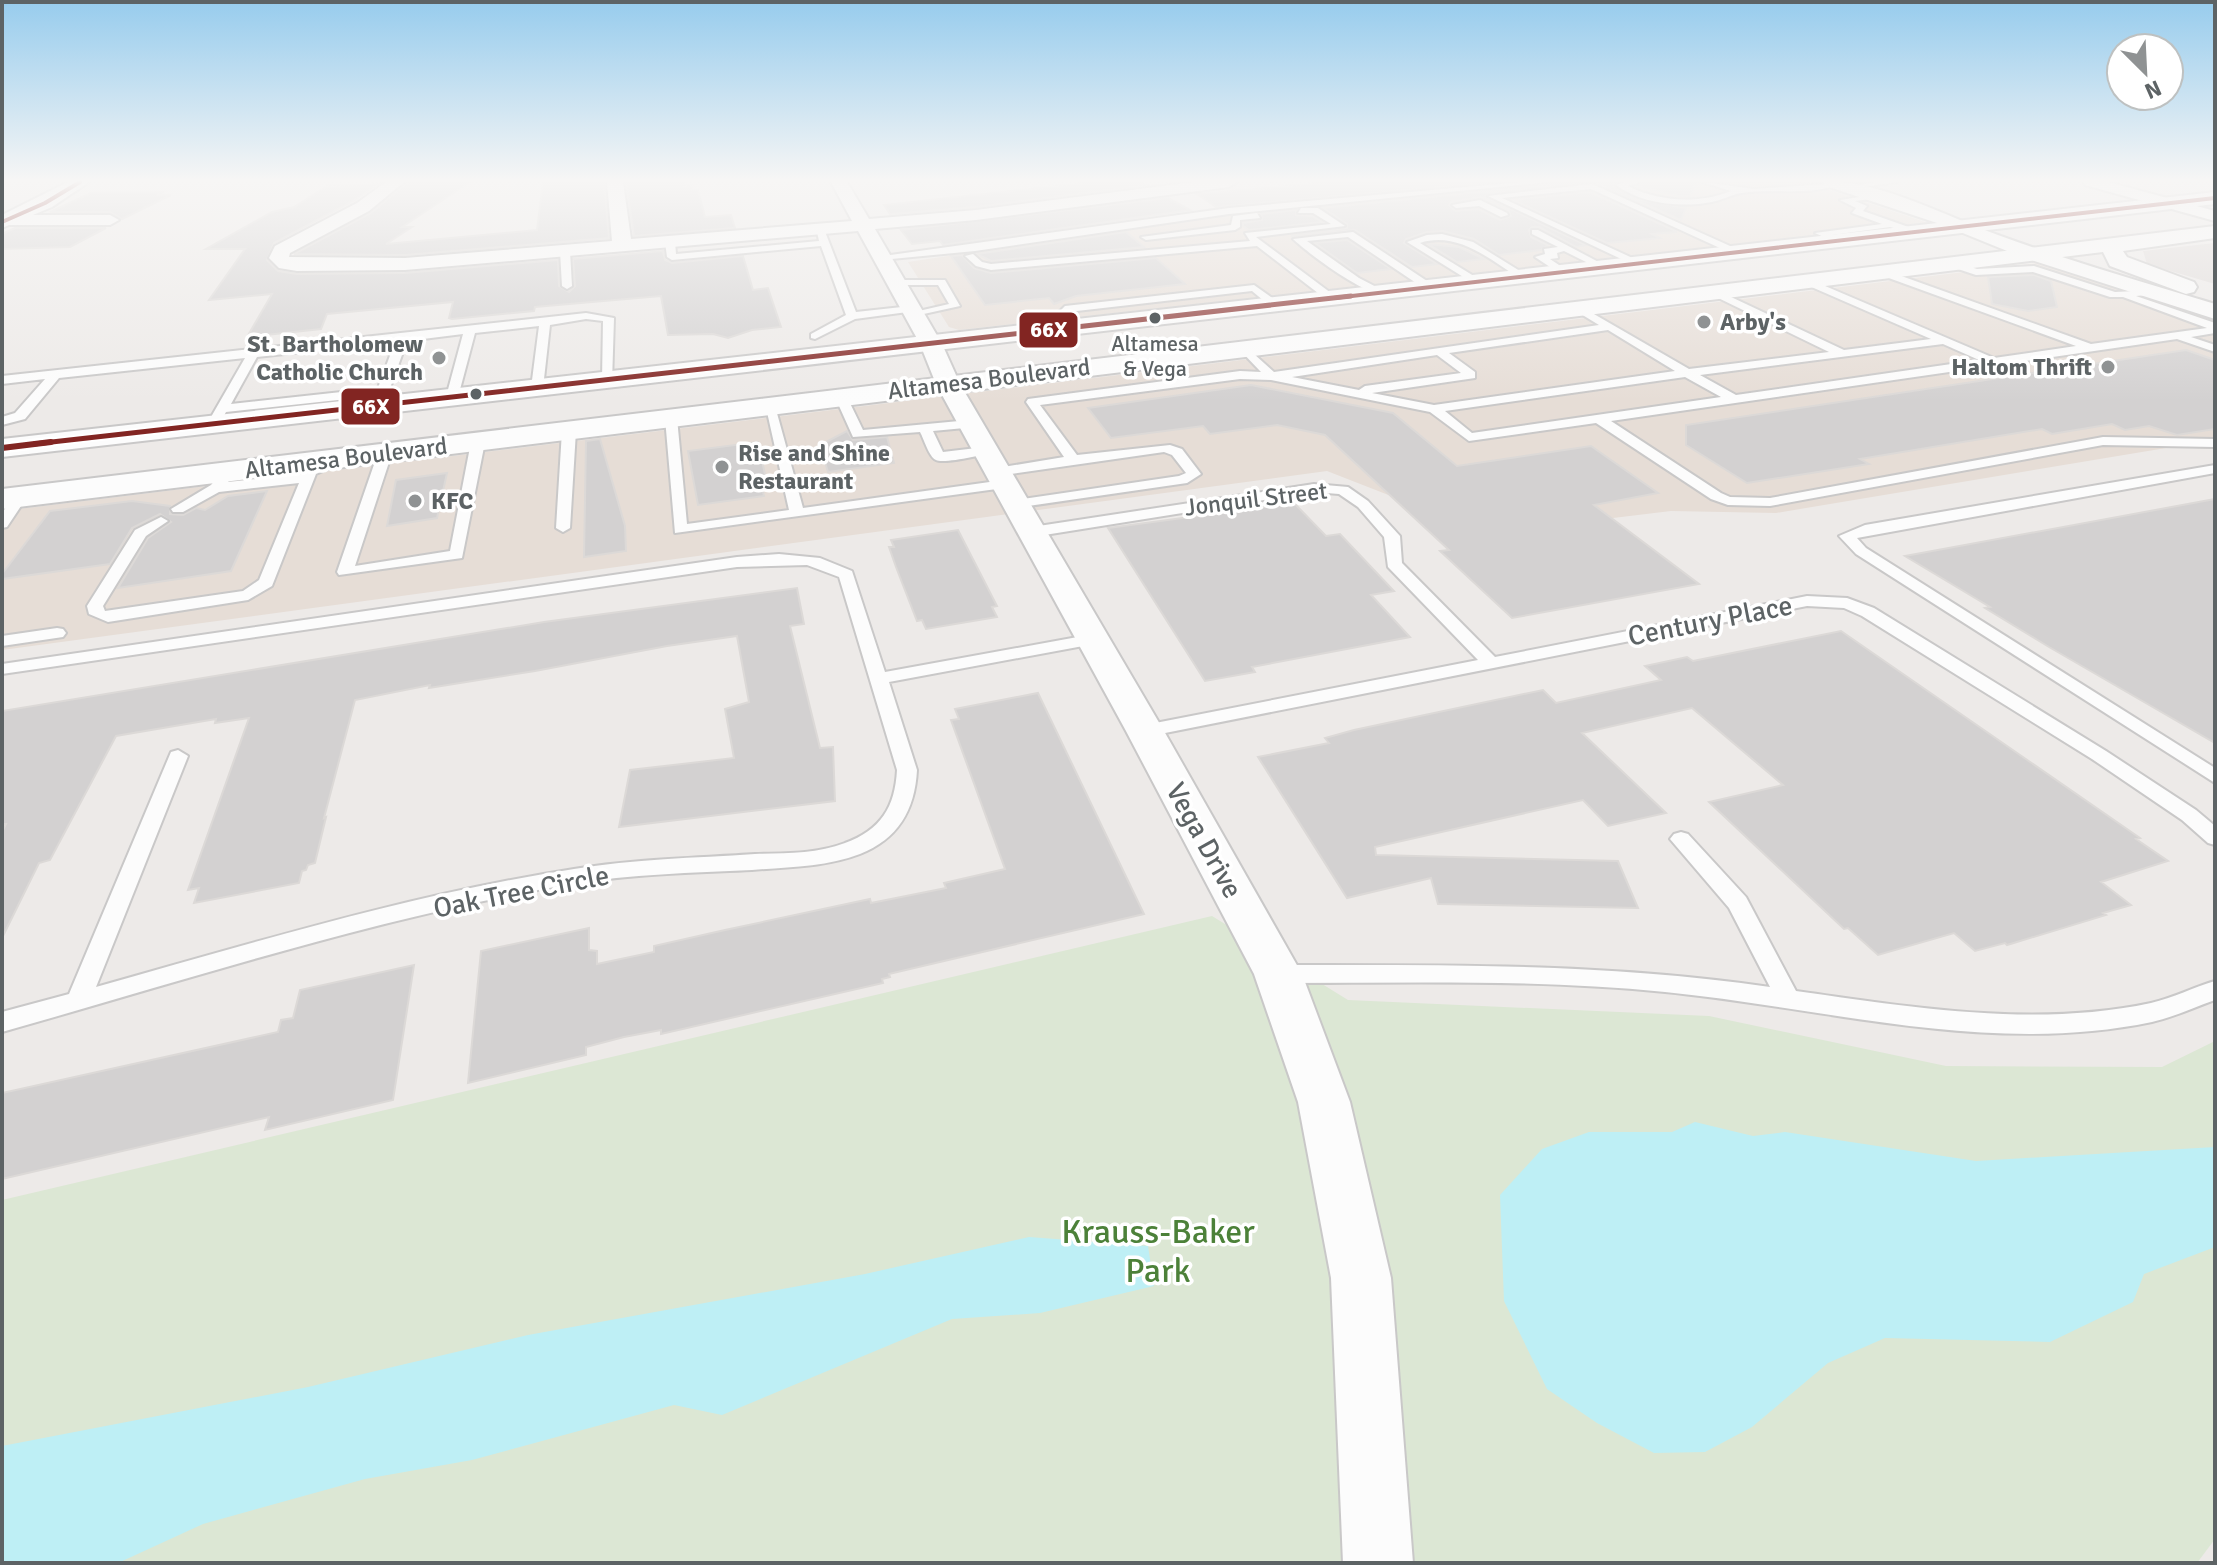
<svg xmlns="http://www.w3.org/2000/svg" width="2217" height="1565" font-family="Signika,sans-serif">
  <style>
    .commercial { fill: #e6ddd6 }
    .education { fill: #dfdad8 }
    .green { fill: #dce7d4 }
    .water { fill: #beeff5 }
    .building { fill: #d3d1d1; stroke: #dcd9d7; stroke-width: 2; fill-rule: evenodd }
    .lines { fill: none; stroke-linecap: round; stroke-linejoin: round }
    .service-casing { stroke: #c9c8c8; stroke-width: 4 }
    .minor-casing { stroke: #c9c8c8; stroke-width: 4 }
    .tertiary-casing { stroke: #c9c8c8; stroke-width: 4 }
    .secondary-casing { stroke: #c9c8c8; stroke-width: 4 }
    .service { fill: #fcfcfc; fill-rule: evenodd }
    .minor { fill: #fcfcfc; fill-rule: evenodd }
    .tertiary { fill: #fcfcfc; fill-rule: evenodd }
    .secondary { fill: #fcfcfc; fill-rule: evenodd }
    .bus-1-far2-casing { stroke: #fff; stroke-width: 7 }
    .bus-1-far1-casing { stroke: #fff; stroke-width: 9 }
    .bus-1-casing { stroke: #fff; stroke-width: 11 }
    .bus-1-far2 { stroke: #822522; stroke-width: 4 }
    .bus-1-far1 { stroke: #822522; stroke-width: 5 }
    .bus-1 { stroke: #822522; stroke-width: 6 }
    .bus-dot { fill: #5d6365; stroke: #fff; stroke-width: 3 }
    .poi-dot { fill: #8f9293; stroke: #fff; stroke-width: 3 }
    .labels { text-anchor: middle; stroke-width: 7; stroke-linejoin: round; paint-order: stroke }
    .far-bus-label { font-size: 22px; fill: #5d6365; stroke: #fff }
    .far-poi-label { font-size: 24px; font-weight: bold; fill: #5d6365; stroke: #fff; text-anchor: start }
    .far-street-label { font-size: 24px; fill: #5d6365; stroke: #fff }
    .street-label { font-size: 28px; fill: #5d6365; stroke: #fff }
    .near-park-label { font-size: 34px; fill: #4c8139; stroke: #fff }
    .line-badge { stroke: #fff; stroke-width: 3 }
    .badge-label { font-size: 22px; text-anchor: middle; font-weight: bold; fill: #fff }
  </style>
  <rect width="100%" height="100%" fill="#edeae8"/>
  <!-- commercial -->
  <path class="commercial" d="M1568 182H1805L1931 224 959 330 949 327 908 262 1226 214Z
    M2038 263 2215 316V449L2172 447 1776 513 1671 511 1440 539 1391 496 1327 471 2 650V511Z"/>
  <!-- education -->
  <path class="education" d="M2215 243V284L2147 264 2143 251Z"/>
  <!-- green -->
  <path class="green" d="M1212 916 1348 1000 1709 1016 1946 1066 2162 1067 2215 1041V1539L2197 1563H2V1200Z"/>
  <!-- water -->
  <path class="water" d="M1695 1122 1753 1136 1785 1132 1976 1161 2215 1147V1247L2144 1274 2133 1302 2050 1342 1885 1338 1828 1363 1752 1427 1705 1452 1654 1453 1597 1423 1547 1389 1504 1301 1500 1195 1542 1149 1589 1132H1672Z
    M1029 1237 1148 1246 1154 1286 1040 1313 952 1319 722 1415 674 1405 472 1460 365 1479 203 1524 118 1563H2V1446L308 1387 528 1335 865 1274Z"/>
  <!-- building -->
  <path class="building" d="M470 182 402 227H412L386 244 537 230 543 182H604L609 238 405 255 294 254 371 213 407 183Z
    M626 182H684V186L691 185 692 190H698L705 217 731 215 735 228 634 236Z
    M1093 182H1139L1146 185 976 207 890 214 884 205Z
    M1334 182H1494L1216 207 1197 194Z
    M1552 182H1587L1488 193 1485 197 1586 245 1576 247 1539 227H1532L1529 230 1531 237 1548 245 1541 250 1499 255 1474 239 1443 231 1427 232 1406 239 1404 243 1437 264 1412 267 1355 230 1291 236 1347 228V224L1323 208 1549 185ZM1481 197 1508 210 1511 216 1500 220 1478 209 1456 211 1449 205 1451 202Z
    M1594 182H1617L1613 184 1614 188 1636 199 1686 208 1681 220Z
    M1643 182H1696L1690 196H1680L1636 186Z
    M378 184 355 200 274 243 267 260 278 271 297 274 405 273 558 260 559 286 569 292 575 286 573 259 663 251 665 260 672 263 743 256 753 290 768 288 781 327 752 330 728 338 713 334 668 335 661 296 535 307 534 311 452 319 449 318 453 302 327 314 321 329 247 337 272 294 209 300 245 249H206L272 212 294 207 327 186Z
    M164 192 157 195H171L122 219 110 212H50L91 193Z
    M1590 192 1676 231V232L1652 234 1660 238 1607 243 1513 200Z
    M1168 198 1190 210 943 245 940 241 912 244 901 230Z
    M1296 210V215L1312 216 1322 222 1249 230 1243 226V223L1262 220 1261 214Z
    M15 228H106L70 247 2 249V234Z
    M1126 232 1144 247 991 261 977 254Z
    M1347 240 1391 269 1357 273 1315 243Z
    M1428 244 1459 247 1484 259 1457 262Z
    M962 255 974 268 991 273 1156 258 1185 284 1076 296 1054 304 1049 298 985 305 951 256Z
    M2034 275 2051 281 2057 307 2028 311 1992 304 1988 277Z
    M2186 350 2215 360V429L2177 435 2149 426 2125 430 2112 424 2052 434 2042 429 1860 459 1869 464 1747 483 1686 445V425Z
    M1251 385 1393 413 1457 466 1591 446 1658 493 1594 505 1699 584 1512 618 1440 551 1449 550 1325 435 1277 425 1210 434 1203 426 1111 438 1088 408Z
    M847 431 853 440 887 437 894 463 828 472 820 445Z
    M600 439 625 526 626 551 584 557 586 441Z
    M758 442 766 479 760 480 764 496 698 505 688 451Z
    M447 473 437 518 387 526 396 480Z
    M267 491 231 571 118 588 148 538 171 522 160 514 132 528 110 564 2 579V574L50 511 132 501 170 506V514L183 515 196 508 205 510 228 496Z
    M2215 499V743L2049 647 1985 608 1990 607 1905 556Z
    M1294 503 1326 536 1340 534 1394 591 1371 595 1410 637 1252 667 1255 672 1205 681 1108 528Z
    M958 530 997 606 992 607 997 617 926 629 922 620 917 621 896 567 889 547H894L891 540Z
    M797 588 804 624 790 626 820 748 833 747 835 801 619 827 630 770 734 758 725 709 749 702 737 636 667 646 535 671 429 688 430 685 355 700 324 818 326 817 315 863 308 865 306 870 302 871 299 883 194 903 199 888 188 890 249 718 215 723 216 719 116 736 50 860 39 863 2 938V832L6 824H2V711L544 622Z
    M1841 631 2140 838 2136 839 2168 861 2101 882 2131 905 2103 913 2106 915 2007 945 2005 943 1975 951 1954 933 1878 955 1848 928 1844 929 1709 802 1783 785 1692 708 1582 733 1666 813 1608 826 1583 800 1375 847 1376 855 1618 861 1638 908 1438 904 1431 878 1347 898 1258 757 1329 743 1325 738 1354 730 1543 690 1556 703 1661 680 1645 666 1687 657 1693 661Z
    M1038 693 1144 914 910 969 889 974 890 977 882 979 883 983 661 1034V1030L624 1037 586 1047V1055L468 1083 481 951 589 928V950L597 951V964L654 952V946L725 930 870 899 871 903 946 888 944 883 1005 869 951 720 959 719 955 709Z
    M414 965 393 1100 265 1130 269 1117 2 1179V1093L278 1032 281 1020 293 1018 300 990Z"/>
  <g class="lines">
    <!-- service casing -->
    <g class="service-casing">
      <path id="service" d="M1523 182H1549L1229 214 975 251 881 260 876 257 1229 208Z
        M1625 182H1640L1628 186C1660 202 1699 204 1731 191L1702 182 1754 189 1841 183C1812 197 1773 188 1742 193 1733 194 1722 200 1712 202 1682 208 1641 204 1616 185Z
        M1875 182H1897L1857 188 1853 186Z
        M1592 184 1739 250 1741 252 1733 254 1591 189 1502 198 1639 261 1636 266 1488 196Z
        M1879 194V198L1855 201 1867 206 1863 211 1917 230V234L1890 227 1832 235 1842 239 1839 244 1815 233 1882 224 1852 213 1856 208 1840 200Z
        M1480 200 1507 213 1508 215 1501 217 1479 206 1456 208 1452 205Z
        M1301 208H1318L1345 226 1256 237 1335 296V300H1327L1257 246 991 270 976 266 965 256 973 254 982 262 991 264 1250 241 1245 233 1331 224 1313 213H1298Z
        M1257 213 1260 218 1240 220V227L1235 230 1146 240 1141 237 1231 225 1233 216Z
        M816 227 824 229 856 312 911 306 915 307V311L855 319 815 339 811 338V334L846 315 821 246 672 260 667 257 665 242 670 239 675 242 676 254 819 241Z
        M1532 230H1538L1608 267 1600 269 1564 251 1557 253 1558 258 1550 259 1568 271 1559 273 1535 257 1545 254 1544 249 1558 247 1532 234Z
        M1353 232 1433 285V289H1425L1348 237 1307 241 1359 278 1386 292C1370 301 1307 252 1293 239Z
        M1442 234 1473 242 1528 276 1519 278C1490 259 1457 231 1420 243L1482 281 1473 283 1407 242 1427 235Z
        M565 248 570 251 572 286 567 289 562 286 560 251Z
        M1949 260 1977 269 2034 266 2115 292 2157 290V294L2136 296 2215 323V333L2191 337 2215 345V352L2177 339 1611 421 1721 493 1730 497 1770 498 2103 437 2215 439V447L2103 445 1770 506 1728 505 1711 499 1596 423 1469 441 1430 412 1271 380 1240 379 1040 405 1077 455 1170 445 1182 449 1201 474 1187 483 1015 508 1010 507V501L1179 476 1186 473 1172 455 1164 452 997 476 990 472 997 468 1064 457 1026 402 1028 399 1240 371 1261 372 1238 348 1244 345 1274 372 1599 325 1576 311 1575 309 1580 306 1689 369 1829 352 1710 294V290L1714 289 1844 350 1931 339 1800 282 1799 280 1804 277 1994 358 2076 346 1875 273 1879 268 2091 344 2207 328 2123 297H2110L2033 272 1976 275 1946 265ZM1608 330 1675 371 1434 405 1372 393 1475 378V372L1449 353ZM1943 344 1979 360 1736 395 1700 375ZM1437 355 1461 373 1365 386 1359 390 1292 377ZM1685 377 1721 397 1472 433 1445 411Z
        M896 280H945L960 306 910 317V313L949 304 938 285H892V281Z
        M1254 285 1278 302V306H1270L1252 291 1068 312 1061 321 1067 329 1061 332 1050 321 1065 306Z
        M586 313 614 318 612 383 602 380 603 321 586 319 550 325 543 388 537 392 531 388 539 326 475 333 458 397 452 401 446 397 463 334 407 341 385 402 379 406 373 402 375 396 226 412 218 427H208L207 424 245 358 59 378 25 419 2 425V417L15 413 45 379 2 384V376ZM395 342 378 388 231 404 257 357Z
        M841 393 847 397 863 430 970 420 975 421V427L933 431 943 452 985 447 992 451C986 455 943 464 936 460 929 457 924 439 920 432L853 437 835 397Z
        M765 403 775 406 803 508 1004 480 1011 484 1004 488 675 533 665 418 671 414 677 418 687 524 789 510Z
        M569 427 576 431 570 528 563 532 556 528 562 431Z
        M478 438 485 442 462 558 339 575 337 572 378 453 385 449 392 453 355 566 450 551 471 442Z
        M334 457 339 458V464L316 474 272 586 248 600 108 622 89 614 87 606 135 530 161 517 168 521 146 536 103 606 105 611 243 591 259 580 299 483 219 492 183 512H173L171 509 211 485 219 475H229L231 478 228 482 302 474 305 469Z
        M2215 465V473L1857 538 1866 548 2215 768V783L1856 554 1839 536 1865 525Z
        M1314 484 1348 487 1368 501 1400 536 1402 563 1495 657 1807 596 1847 598 1874 608 2106 751 2196 810 2215 826V845L2208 843 2182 820 2092 759 1862 616 1844 608 1807 606 1145 737 1138 735 1136 731 1145 725 1478 660 1388 567 1384 537 1358 507 1339 494 1314 492 1032 537 1024 532 1032 527Z
        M20 493 27 497 7 527 2 528V513L15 494Z
        M779 554 820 558 852 571 885 672 1094 634 1103 639 1094 644 889 682 917 770C915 810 898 839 860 854 826 867 789 867 752 870 692 873 631 874 571 884 378 917 190 979 2 1032V1012L69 994 171 752 178 750 188 756 96 987C253 943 412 894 574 869 633 859 695 858 755 854 785 853 817 854 845 843 881 830 895 807 897 770L839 577 807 565 737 567 2 674V664L737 557Z
        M57 628 63 629 66 633 63 637 2 646V636Z
        M1681 832 1688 834 1746 897 1796 991C1912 1007 2034 1028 2151 1003 2173 998 2194 987 2215 981V1000C2195 1007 2174 1017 2152 1022 1990 1056 1826 1008 1665 992 1537 979 1407 983 1278 983L1270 980 1266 974 1270 968 1278 965C1443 965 1606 963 1770 987L1729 908 1670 839 1674 834Z"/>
    </g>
    <!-- minor casing -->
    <g class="minor-casing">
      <path id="minor" d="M386 182H404L369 211 290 253 289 257 405 258 612 241 607 182H623L631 239 852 221 831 182H847L869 219 976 210 1194 182H1237L1229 187 976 220 875 229 942 344 960 384 1164 731 1302 974 1350 1102 1391 1278 1413 1563H1343L1331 1278 1298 1102 1254 974 1126 731 936 384 920 344 858 231 405 270 297 271 279 268 269 258 275 246 357 203Z
        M2083 182H2108L2215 211V221L2085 185Z
        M2 215H110L119 220 110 225H2Z"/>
    </g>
    <!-- tertiary casing -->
    <g class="tertiary-casing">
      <path id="tertiary" d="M1823 182C1876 178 1947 217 1998 235 2069 261 2143 282 2215 304V319L2022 257 1943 225 1826 186Z"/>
    </g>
    <!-- secondary casing -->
    <g class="secondary-casing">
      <path id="secondary" d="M68 182H89L52 207 2 228V215Z
        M2215 192V204L2 457V439Z
        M2215 226V238L2123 251 2127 257 2194 282 2197 287 2194 292 2186 294 2110 266 2103 252 2 509V489Z"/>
    </g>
    <!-- service -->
    <use href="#service" class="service"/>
    <!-- minor -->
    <use href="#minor" class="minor"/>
    <!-- tertiary -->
    <use href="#tertiary" class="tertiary"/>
    <!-- secondary -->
    <use href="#secondary" class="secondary"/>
    <!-- bus-1-far2 casing -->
    <g class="bus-1-far2-casing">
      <path id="bus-1-far2" d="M2 222 45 203 80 182
        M1334 298 2215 198"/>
    </g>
    <!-- bus-1-far1 casing -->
    <g class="bus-1-far1-casing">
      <path id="bus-1-far1" d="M34 444 1351 296"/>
    </g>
    <!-- bus-1 casing -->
    <g class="bus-1-casing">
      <path id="bus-1" d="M2 448 51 442"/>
    </g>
    <!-- bus-1-far2 -->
    <use href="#bus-1-far2" class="bus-1-far2"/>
    <!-- bus-1-far1 -->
    <use href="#bus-1-far1" class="bus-1-far1"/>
    <!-- bus-1 -->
    <use href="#bus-1" class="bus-1"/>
  </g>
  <!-- sky -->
  <linearGradient id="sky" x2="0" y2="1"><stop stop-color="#97cced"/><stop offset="0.45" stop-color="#f7f6f5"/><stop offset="1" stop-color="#f7f6f5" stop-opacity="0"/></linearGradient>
  <rect width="2217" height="401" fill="url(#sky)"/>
  <!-- markers -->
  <g class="bus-dot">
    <circle cx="1155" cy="318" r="7"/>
    <circle cx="476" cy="394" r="7"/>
  </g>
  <g class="poi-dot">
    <circle cx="1704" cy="322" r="8"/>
    <circle cx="439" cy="358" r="8"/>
    <circle cx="2108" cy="367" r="8"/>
    <circle cx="722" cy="467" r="8"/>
    <circle cx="415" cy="501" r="8"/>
  </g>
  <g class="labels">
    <!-- far-bus labels -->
    <g class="far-bus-label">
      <text x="1155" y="351">Altamesa<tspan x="1155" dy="25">&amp; Vega</tspan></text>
    </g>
    <!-- far-poi labels -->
    <g class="far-poi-label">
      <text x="1720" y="330">Arby's</text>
      <text x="423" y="352" text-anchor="end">St. Bartholomew<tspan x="423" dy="28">Catholic Church</tspan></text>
      <text x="2092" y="375" text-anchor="end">Haltom Thrift</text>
      <text x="738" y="461">Rise and Shine<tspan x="738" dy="28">Restaurant</tspan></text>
      <text x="431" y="509">KFC</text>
    </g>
    <!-- far-street labels -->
    <g class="far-street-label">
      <text transform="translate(989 379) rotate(-7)" y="8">Altamesa Boulevard</text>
      <text transform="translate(346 458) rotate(-7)" y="8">Altamesa Boulevard</text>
      <text transform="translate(1256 499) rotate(-7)" y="8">Jonquil Street</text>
    </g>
    <!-- street labels -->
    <g class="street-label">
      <text transform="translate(1710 620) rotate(-11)" y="10">Century Place</text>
      <text transform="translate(1205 840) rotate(61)" y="10">Vega Drive</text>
      <text transform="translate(521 891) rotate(-11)" y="10">Oak Tree Circle</text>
    </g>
    <!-- near-park labels -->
    <g class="near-park-label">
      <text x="1158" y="1243">Krauss-Baker<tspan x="1158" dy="39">Park</tspan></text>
    </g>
  </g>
  <g class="line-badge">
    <rect x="1018" y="311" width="61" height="38" rx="8" fill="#822522"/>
    <rect x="340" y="387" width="61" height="39" rx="8" fill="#822522"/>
  </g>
  <g class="badge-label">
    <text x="1049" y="337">66X</text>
    <text x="371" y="414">66X</text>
  </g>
  <!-- border -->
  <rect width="2217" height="1565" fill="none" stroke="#5d6365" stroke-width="8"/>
  <!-- north arrow -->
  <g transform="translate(2145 72) rotate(156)"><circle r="38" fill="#ffffff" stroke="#bec1c1" stroke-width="2"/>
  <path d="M0-6L14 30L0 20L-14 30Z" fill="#8f9293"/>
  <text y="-12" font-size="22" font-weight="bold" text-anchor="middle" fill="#5d6365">N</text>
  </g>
</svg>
